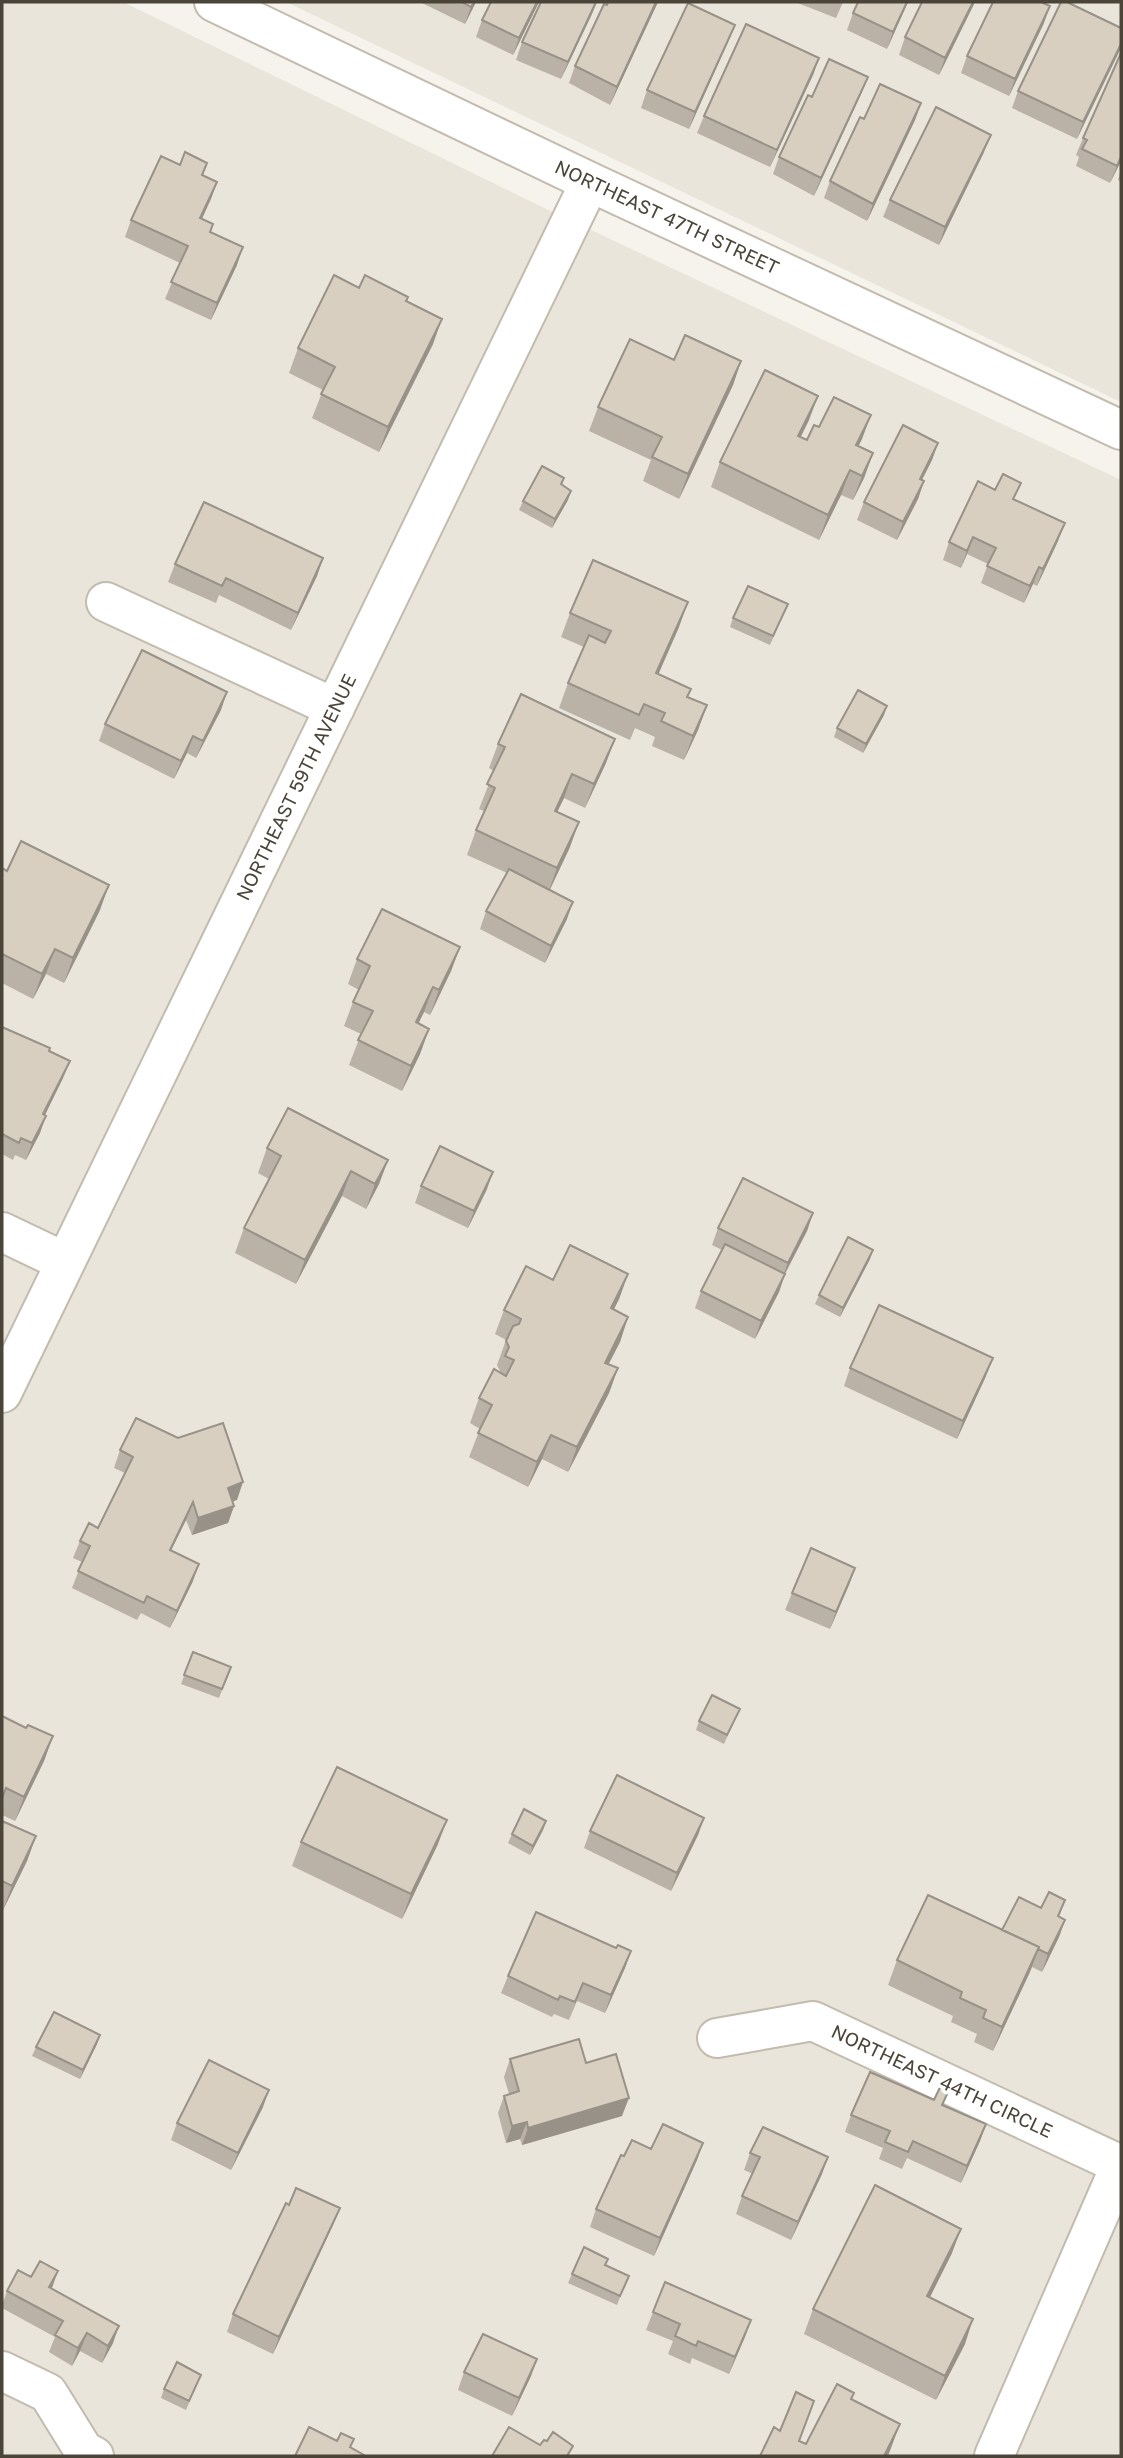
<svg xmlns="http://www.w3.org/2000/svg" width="1123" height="2458" font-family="'Golos Text',sans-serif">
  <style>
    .residential { fill: #eae5da }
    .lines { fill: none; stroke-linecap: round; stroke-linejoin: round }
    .minor-casing { stroke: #c2bbae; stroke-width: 42 }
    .minor { stroke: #fff; stroke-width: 38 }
    .wall { fill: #bab2a6 }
    .shaded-wall { fill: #979187 }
    .building { fill: #d8cfc1; stroke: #979187; stroke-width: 2 }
    .labels { text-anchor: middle; stroke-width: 7; stroke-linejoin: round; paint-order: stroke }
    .street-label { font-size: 19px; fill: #4b4439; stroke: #fff }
  </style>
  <rect width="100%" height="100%" fill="#f6f3ec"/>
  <!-- residential -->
  <path class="residential" d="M2 2H123L538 205 1121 480V2456H2Z
    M286 2H1121V402Z"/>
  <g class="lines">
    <!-- minor casing -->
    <g class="minor-casing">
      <path id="minor" d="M214 2 590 182 1121 430
        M106 602 335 708
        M2 1232 65 1262
        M2 1393 590 182
        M717 2038 813 2021 1121 2165
        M2 2371 48 2393 84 2451 94 2456
        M994 2456 1121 2164"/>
    </g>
    <!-- minor -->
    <use href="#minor" class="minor"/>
  </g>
  <!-- wall -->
  <path class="wall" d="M420 2H476L465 24Z
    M539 2 513 55 476 37 482 20Z
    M597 2 591 16 561 79 516 60 522 42Z
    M608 2H658L610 105 569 83 575 66Z
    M795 2H843L836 18Z
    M908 2 887 49 847 30 853 13Z
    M922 2H975L939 75 899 55 905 37Z
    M1044 23 1009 96 961 73 967 56Z
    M1121 28 1077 139 1012 108 1018 91Z
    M728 42 689 129 641 108 647 90Z
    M819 58 813 75 770 167 697 133 704 116Z
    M868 77 861 94 814 196 773 174 779 157 812 97Z
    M921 103 915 120 867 221 824 198 830 181Z
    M1083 138 1121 161 1110 183 1076 166 1079 157 1076 155Z
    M984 152 939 245 883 217 890 200Z
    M207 163 203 175 217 182 202 219 213 224 210 232 237 265 211 320 165 299 180 263 125 237 131 220 180 165Z
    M1121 170V182L1118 180Z
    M359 288 407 301 433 344 379 452 312 418 323 390 289 373 298 348Z
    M674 360 741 361 733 385 679 499 643 481 651 460 589 431 598 407Z
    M809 420 800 437 807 440 819 427 862 439 858 446 873 453 864 478 853 500 841 495 819 540 711 487 720 462Z
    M938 443 932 460 922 480 924 481 918 499 897 540 857 520 864 502Z
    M564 478 562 485 568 500 552 528 519 510 523 501Z
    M1015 500 1058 541 1037 586 1033 584 1024 603 981 583 988 564 967 554 961 568 943 560 949 542Z
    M323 558 317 576 291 630 219 595 216 603 168 582 175 564Z
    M788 604 770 645 730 627 733 618Z
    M570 613 679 627 658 674 688 697 707 705 698 730 684 760 652 746 655 737 635 728 630 740 559 708 568 683 584 647 561 637Z
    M221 710 196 758 187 753 174 779 99 741 105 724Z
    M884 715 863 753 834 737 837 728Z
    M498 744 606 763 585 808 564 798 557 812 570 847 550 890 567 919 545 963 480 929 486 911 507 873 467 855 476 830 484 811 479 809 494 771 489 768Z
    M2 868 100 910 64 983 46 974 33 999 2 983Z
    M460 947 451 971 430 1015 424 1012 418 1023 429 1029 420 1054 402 1091 349 1065 361 1034 344 1026 353 1002 359 990 348 984 357 959Z
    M2 1027 49 1051 63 1078 45 1115 40 1133 26 1160 15 1155 13 1160 2 1154Z
    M267 1148 388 1160 379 1184 366 1209 342 1196 296 1284 235 1253 244 1228 269 1179 258 1173Z
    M421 1186 487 1189 468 1228 415 1203Z
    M813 1213 807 1231 785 1274 779 1292 755 1339 695 1308 701 1291 722 1250 712 1245 718 1228Z
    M870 1259 840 1317 815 1304 819 1295Z
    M628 1274 619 1299 614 1309 628 1317 620 1342 608 1364 618 1368 609 1393 568 1472 542 1459 528 1487 469 1457 480 1429 470 1423 479 1398 500 1371 497 1365 506 1340 495 1334 504 1310 553 1280Z
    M850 1368 986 1376 957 1439 844 1386Z
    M120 1450 237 1500 232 1501 234 1506 228 1523 192 1535 186 1520 171 1550 193 1581 170 1628 141 1613 137 1620 72 1588 82 1562 73 1558 80 1541 98 1528 125 1473 114 1468Z
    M855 1568 830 1629 785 1610 792 1593Z
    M193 1652 231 1667 219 1698 181 1684Z
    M740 1709 724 1744 696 1730 699 1721Z
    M2 1716 26 1728 53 1736 44 1761 15 1821 2 1815Z
    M704 1818 698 1835 671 1891 584 1848 590 1831Z
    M2 1821 36 1836 27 1861 3 1910H2Z
    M546 1821 543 1830 530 1855 508 1843 512 1834Z
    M301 1842 438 1844 402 1919 292 1866Z
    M1065 1900 1059 1917 1065 1920 1059 1937 1042 1972 1032 1967 993 2051 974 2042 977 2034 951 2022 953 2016 888 1985 897 1960 1002 1930 1041 1908Z
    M616 1948 631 1951 625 1968 605 2013 577 2001 569 2020 554 2014 552 2017 501 1993 508 1976Z
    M97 2044 80 2079 32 2056 36 2047Z
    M510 2059 586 2063 622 2116 522 2145 520 2139 506 2143 498 2113 504 2096 509 2094 504 2077Z
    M944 2106 986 2124 980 2141 961 2183 907 2158 902 2169 879 2159 883 2148 845 2132 851 2115Z
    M263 2107 231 2170 171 2140 177 2123Z
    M703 2143 697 2160 654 2256 590 2227 596 2209 624 2156 651 2149Z
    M750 2153 822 2174 791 2240 736 2214 742 2196 753 2174 744 2170Z
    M289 2205 340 2208 333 2225 273 2354 227 2332 233 2314Z
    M952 2253 930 2297 965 2344 936 2400 804 2334 813 2309Z
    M572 2274 625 2285 617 2305 568 2283Z
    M52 2289 113 2343 102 2363 80 2351 72 2366 49 2352 55 2337 2 2308V2305L7 2291Z
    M653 2312 751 2320 729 2374 692 2358 690 2364 668 2354 673 2341 646 2330Z
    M537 2359 531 2376 512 2416 458 2390 464 2372Z
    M201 2375 186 2410 161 2398 164 2389Z"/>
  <!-- shaded-wall -->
  <path class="shaded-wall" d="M474 2H476L465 24 471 7Z
    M537 2H539L513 55 519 38Z
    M597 2 591 16 561 79 568 62Z
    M656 2H658L610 105 617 87Z
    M907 2H908L887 49 893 32Z
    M973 2H975L939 75 945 58Z
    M1050 6 1044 23 1009 96 1015 79Z
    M735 25 728 42 689 129 695 112Z
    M1121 44V48L1077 139 1083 122Z
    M819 58 813 75 770 167 777 150Z
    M868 77 861 94 814 196 821 178Z
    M921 103 915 120 867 221 873 204Z
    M991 135 984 152 939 245 945 227Z
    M1121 157V161L1110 183 1117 166Z
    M217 182 211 199 194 236 200 218Z
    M243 247 237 265 211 320 217 303Z
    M442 319 433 344 379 452 388 427Z
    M741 361 733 385 679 499 688 474Z
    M818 396 809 420 789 461 798 436Z
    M871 415 862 439 847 469 856 445Z
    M938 443 932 460 913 497 920 479Z
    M873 453 864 478 853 500 862 476Z
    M850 470 841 495 819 540 828 515Z
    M924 481 918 499 897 540 903 522Z
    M571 491 568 500 552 528 555 519Z
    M1065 523 1058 541 1037 586 1043 569Z
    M973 537 967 554 961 568 967 551Z
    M323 558 317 576 291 630 298 613Z
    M1039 567 1033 584 1024 603 1030 586Z
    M688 602 679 627 648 698 656 673Z
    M227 692 221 710 196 758 203 741Z
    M707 705 698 730 684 760 693 736Z
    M887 706 884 715 863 753 866 744Z
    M193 736 187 753 174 779 181 761Z
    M615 739 606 763 585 808 594 784Z
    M572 774 564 798 546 835 555 811Z
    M579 822 570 847 548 893 557 868Z
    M109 885 100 910 64 983 73 958Z
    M573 902 567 919 545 963 551 946Z
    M460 947 451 971 430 1015 439 990Z
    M55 949 46 974 33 999 42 974Z
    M433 987 424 1012 407 1047 416 1022Z
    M429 1029 420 1054 402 1091 411 1066Z
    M70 1061 63 1078 37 1131 43 1114Z
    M46 1116 40 1133 26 1160 32 1143Z
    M388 1160 379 1184 366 1209 375 1184Z
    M351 1171 342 1196 296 1284 305 1260Z
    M493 1172 487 1189 468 1228 474 1211Z
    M813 1213 807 1231 781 1281 788 1263Z
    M873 1250 870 1259 840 1317 843 1308Z
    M628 1274 619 1299 602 1333 611 1308Z
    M785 1274 779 1292 755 1339 761 1321Z
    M628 1317 620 1342 597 1387 605 1363Z
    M993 1358 986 1376 957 1439 963 1421Z
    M618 1368 609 1393 568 1472 577 1447Z
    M551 1435 542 1459 528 1487 537 1462Z
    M243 1482 237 1500 221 1505 228 1488Z
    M193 1502 186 1520 163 1567 170 1550Z
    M234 1506 228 1523 192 1535 198 1518Z
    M199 1564 193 1581 170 1628 177 1611Z
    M855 1568 849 1585 830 1629 836 1612Z
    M53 1736 44 1761 15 1821 24 1797Z
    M704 1818 698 1835 671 1891 677 1873Z
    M447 1820 438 1844 402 1919 411 1894Z
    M546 1821 543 1830 530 1855 533 1846Z
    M36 1836 27 1861 3 1910 12 1886Z
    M1065 1920 1059 1937 1042 1972 1048 1954Z
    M1039 1947 1030 1972 993 2051 1002 2027Z
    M631 1951 625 1968 605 2013 611 1995Z
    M100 2035 97 2044 80 2079 83 2070Z
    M269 2090 263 2107 231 2170 238 2153Z
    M629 2098 622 2116 522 2145 528 2128Z
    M527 2122 520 2139 506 2143 512 2126Z
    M986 2124 980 2141 961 2183 967 2166Z
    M703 2143 697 2160 654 2256 660 2238Z
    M828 2157 822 2174 791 2240 798 2222Z
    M340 2208 333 2225 273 2354 279 2337Z
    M961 2229 952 2253 918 2321 927 2296Z
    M58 2271 52 2288 49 2287Z
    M973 2319 965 2344 936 2400 945 2376Z
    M751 2320 745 2337 729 2374 735 2357Z
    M119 2326 113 2343 102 2363 108 2346Z
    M87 2333 80 2351 72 2366 78 2348Z
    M537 2359 531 2376 512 2416 519 2398Z
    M900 2424 888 2456H884Z"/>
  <!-- building -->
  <path class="building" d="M462 2H474L471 7Z
    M491 2H537L519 38 482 20Z
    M541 2H596L568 62 522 42Z
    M608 2H656L617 87 575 66 604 4 607 5Z
    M858 2H907L893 32 853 13Z
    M922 2H973L945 58 905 37Z
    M993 2H1041L1050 6 1015 79 967 56Z
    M1061 2H1067L1121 28V44L1083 122 1018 91Z
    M688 3 735 25 695 112 647 90Z
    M746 24 819 58 777 150 704 116Z
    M1121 53V157L1117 166 1082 149 1087 140 1083 138Z
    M829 59 868 77 821 178 779 157 808 95 812 97Z
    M880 84 921 103 873 204 830 181 860 117 864 119Z
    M936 107 991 135 945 227 890 200Z
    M185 152 207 163 202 175 217 182 200 218 213 224 210 232 243 247 217 303 171 282 188 246 131 220 161 156 180 165Z
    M334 275 359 288 365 275 408 297 406 301 442 319 388 427 321 394 335 367 298 348Z
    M685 335 741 361 688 474 652 457 662 437 598 407 630 339 674 360Z
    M765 370 818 396 798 436 807 440 814 425 819 427 834 397 871 415 856 445 873 453 862 476 850 470 828 515 720 462Z
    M903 425 938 443 920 479 924 481 903 522 864 502Z
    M542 466 564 478 561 484 571 491 555 519 523 501Z
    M1003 474 1021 483 1013 499 1065 523 1043 569 1039 567 1030 586 987 566 996 548 973 537 967 551 949 542 978 481 995 490Z
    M204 502 323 558 298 613 226 578 222 586 175 564Z
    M593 560 688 602 656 673 691 689 687 697 707 705 693 736 661 721 665 713 644 704 639 715 568 683 589 635 605 643 611 631 570 613Z
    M748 586 788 604 773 636 733 618Z
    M142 650 227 692 203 741 193 736 181 761 105 724Z
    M858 690 887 706 866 744 837 728Z
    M521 694 615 739 594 784 572 774 555 811 579 822 557 868 476 830 495 788 487 784 505 747 498 744Z
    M21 841 109 885 73 958 55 949 42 974 2 954V868L7 871Z
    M509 869 573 902 551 946 486 911Z
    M382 909 460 947 439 990 433 987 416 1022 429 1029 411 1066 358 1040 373 1011 353 1002 370 966 357 959Z
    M2 1027 50 1048 49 1051 70 1061 43 1114 46 1116 32 1143 21 1138 19 1143 2 1134Z
    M288 1108 388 1160 375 1184 351 1171 305 1260 244 1228 281 1156 267 1148Z
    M440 1146 493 1172 474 1211 421 1186Z
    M743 1178 813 1213 788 1263 718 1228Z
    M848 1237 873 1250 843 1308 819 1295Z
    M725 1244 785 1274 761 1321 701 1291Z
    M570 1245 628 1274 611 1308 628 1317 605 1363 618 1368 577 1447 551 1435 537 1462 478 1433 492 1405 479 1398 494 1369 506 1376 514 1360 505 1356 509 1347 506 1341 513 1326 519 1324 521 1319 504 1310 526 1266 553 1280Z
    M879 1305 993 1358 963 1421 850 1368Z
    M136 1418 178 1438 223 1423 243 1482 228 1488 234 1506 198 1518 193 1502 170 1550 199 1564 177 1611 147 1596 144 1603 78 1571 90 1546 80 1541 89 1523 98 1528 133 1457 120 1450Z
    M811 1548 855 1568 836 1612 792 1593Z
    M193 1652 231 1667 222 1689 184 1675Z
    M712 1695 740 1709 727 1735 699 1721Z
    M2 1716 26 1728 28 1725 53 1736 24 1797 6 1788 2 1798Z
    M337 1767 447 1820 411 1894 301 1842Z
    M617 1775 704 1818 677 1873 590 1831Z
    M524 1809 546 1821 533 1846 512 1834Z
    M2 1821 36 1836 12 1886 2 1881Z
    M1049 1892 1065 1900 1058 1916 1065 1920 1048 1954 1038 1949 1039 1947 1002 1930 1019 1897 1041 1908Z
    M928 1895 1039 1947 1002 2027 983 2018 986 2010 960 1998 962 1992 897 1960Z
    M536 1912 616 1948 618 1945 631 1951 611 1995 583 1983 575 2002 560 1996 558 2000 508 1976Z
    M54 2012 100 2035 83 2070 36 2047Z
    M579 2039 586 2063 616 2054 629 2098 528 2128 527 2122 512 2126 504 2096 519 2091 510 2059Z
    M209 2060 269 2090 238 2153 177 2123Z
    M870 2072 934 2100 942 2083 950 2088 942 2105 986 2124 967 2166 913 2141 908 2152 885 2142 890 2131 851 2115Z
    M663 2124 703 2143 660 2238 596 2209 621 2155 624 2156 632 2140 651 2149Z
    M763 2127 828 2157 798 2222 742 2196 760 2157 750 2153Z
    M875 2185 961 2229 927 2296 973 2319 945 2376 813 2309Z
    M296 2188 340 2208 279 2337 233 2314 286 2203 289 2205Z
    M584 2247 608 2259 605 2265 629 2276 620 2296 572 2274Z
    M40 2261 58 2271 49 2287 119 2326 108 2346 87 2333 78 2348 55 2335 63 2321 7 2291 18 2270 31 2277Z
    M665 2282 751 2320 735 2357 698 2341 696 2346 675 2336 680 2324 653 2312Z
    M483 2334 537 2359 519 2398 464 2372Z
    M177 2362 201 2375 189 2401 164 2389Z
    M837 2384 854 2393 851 2399 900 2424 884 2456H760L774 2427 780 2431 796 2392 814 2401 799 2441 806 2444Z
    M309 2427 337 2441 341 2433 354 2439 350 2447 364 2455V2456H295Z
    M509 2427 540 2445 544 2440 547 2441 553 2432 573 2446 567 2456H492Z"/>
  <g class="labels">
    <!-- street labels -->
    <g class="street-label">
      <text transform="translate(667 217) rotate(25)" y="7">NORTHEAST 47TH STREET</text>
      <text transform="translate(296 787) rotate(-64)" y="7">NORTHEAST 59TH AVENUE</text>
      <text transform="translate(942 2081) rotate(25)" y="7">NORTHEAST 44TH CIRCLE</text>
    </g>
  </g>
  <!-- border -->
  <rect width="1123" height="2458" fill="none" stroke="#4b4439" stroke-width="7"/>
</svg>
